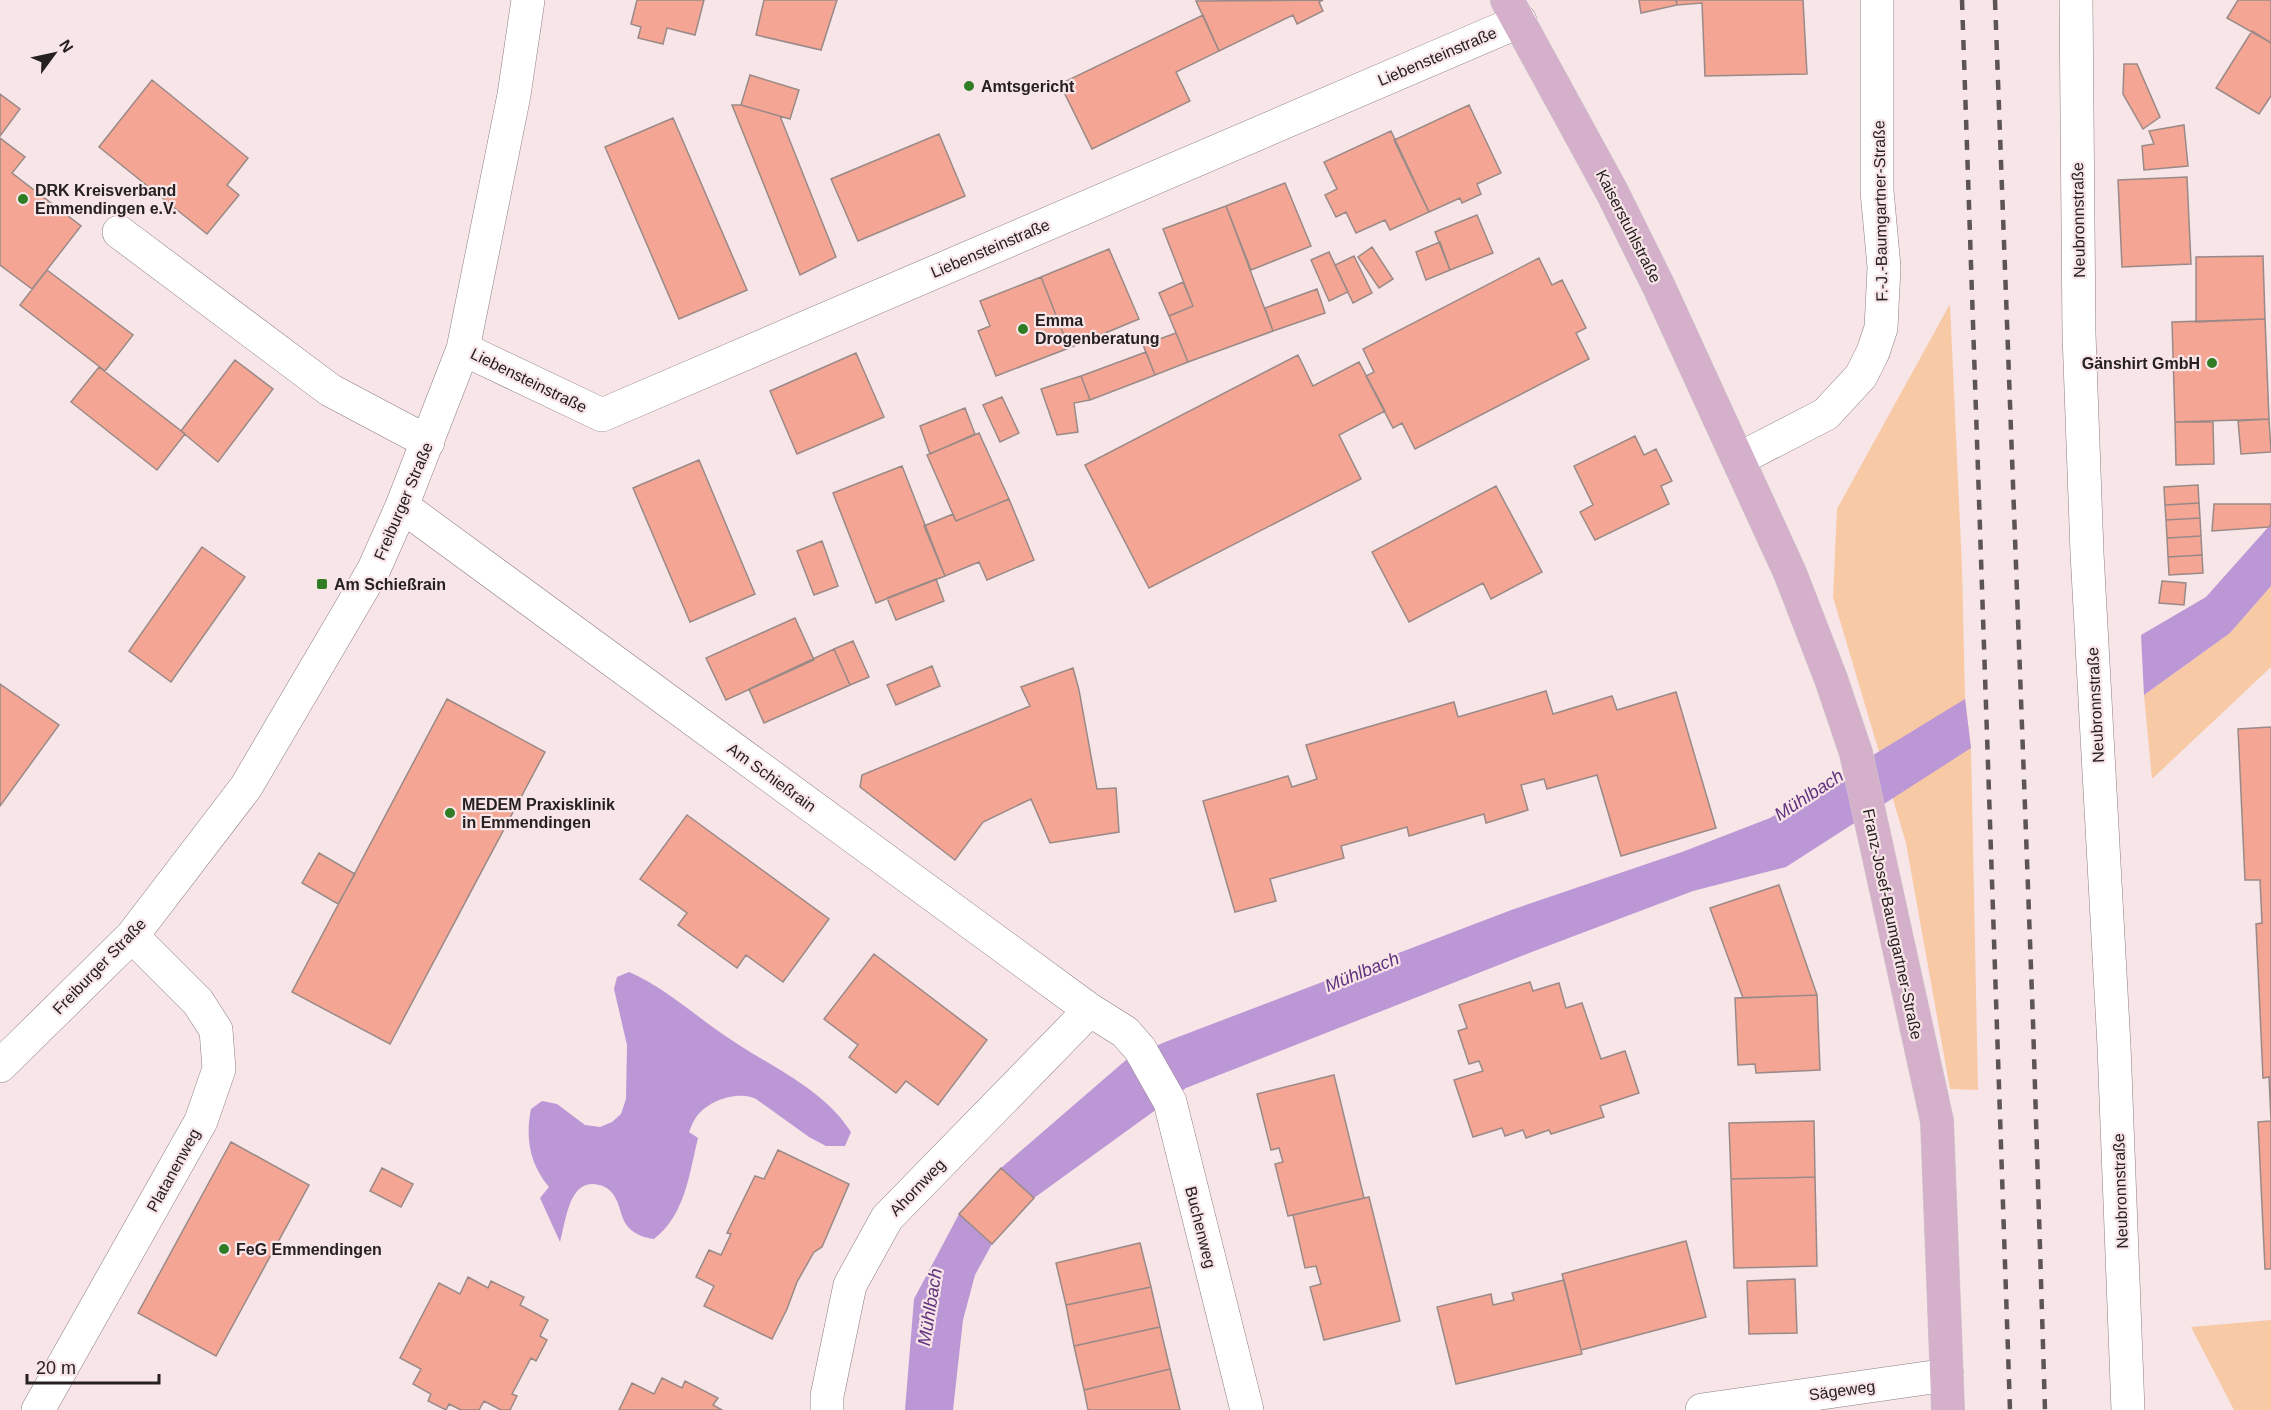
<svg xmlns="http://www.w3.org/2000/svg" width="2271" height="1410" font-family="Arial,sans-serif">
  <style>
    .green { fill: #f7c9a5 }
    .water { fill: #bc97d6 }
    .building { fill: #f4a594; stroke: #9a8a87; stroke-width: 1.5 }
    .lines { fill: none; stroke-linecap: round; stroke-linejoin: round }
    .minor-casing { stroke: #8d7d80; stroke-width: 34 }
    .major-casing { stroke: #cbc9ca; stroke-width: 34 }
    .minor { stroke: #fff; stroke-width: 33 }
    .major { stroke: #d5b0ca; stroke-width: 33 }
    .rail { stroke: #5d5456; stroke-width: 4.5; stroke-dasharray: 10 10; stroke-linecap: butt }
    .poi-dot { fill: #307d26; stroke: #f7e5e8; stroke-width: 2 }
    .labels { text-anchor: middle; stroke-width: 4.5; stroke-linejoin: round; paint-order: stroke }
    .street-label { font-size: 16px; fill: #262021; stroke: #f7e5e8 }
    .poi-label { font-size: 16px; font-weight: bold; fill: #262021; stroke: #f7e5e8; text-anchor: start }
    .water-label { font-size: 18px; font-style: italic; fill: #61327d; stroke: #f7e5e8 }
  </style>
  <rect width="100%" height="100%" fill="#f7e5e8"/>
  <!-- green -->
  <path class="green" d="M1950 304 1962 568 1965 699 1971 748 1978 1090 1950 1089 1906 843 1833 597 1837 509Z
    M2271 586V667L2152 779 2144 695 2230 633Z
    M2271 1320V1410H2234L2191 1327Z"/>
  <!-- water -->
  <path class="water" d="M2271 524V586L2230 633 2144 695 2141 635 2206 597Z
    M1965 699 1971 748 1786 867 1693 891 1537 950 1186 1088 1034 1198 1001 1168 1126 1060 1165 1042 1514 909 1682 852 1770 818Z
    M629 972C664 987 693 1014 724 1035 768 1066 821 1086 851 1132L845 1146H826L809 1137 756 1099C737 1090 706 1101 695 1119 692 1123 691 1128 689 1132L698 1138C689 1175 685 1215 654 1239 645 1238 636 1235 629 1228 621 1220 621 1208 616 1199 613 1192 606 1186 599 1185 569 1177 566 1221 560 1242L540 1198 549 1187C530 1164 525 1139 531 1109L542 1101 557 1104 585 1125 600 1127 612 1122 621 1114 626 1099 627 1045 614 989 617 977Z
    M959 1214 992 1244 975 1275 963 1320 953 1410H905L914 1299Z"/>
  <!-- building -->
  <path class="building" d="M637 0H704L695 35 667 28 663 44 638 38 641 27 631 24Z
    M764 0H837L821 50 756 35Z
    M1323 0 1319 2 1323 11 1297 24 1293 15 1219 51 1196 1Z
    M1639 0H1676L1677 5 1641 13Z
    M1676 0H1803L1807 74 1705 76 1702 3 1677 5Z
    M2238 0H2271V43L2227 18Z
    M1203 15 1219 51 1176 72 1190 101 1092 149 1060 84Z
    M2252 31 2271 43V96L2259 114 2216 88Z
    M2124 64H2137L2160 117 2143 129 2123 94Z
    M750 75 799 90 790 119 741 105Z
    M152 80 248 158 227 185 239 195 207 234 99 147Z
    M0 94 20 109 0 136Z
    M732 105H741L780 116 836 257 800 275Z
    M1469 105 1501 173 1477 184 1481 194 1462 203 1460 198 1429 212 1394 140Z
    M673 118 747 290 679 319 605 147Z
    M2184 125 2188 166 2144 170 2142 146 2154 144 2149 131Z
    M1391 131 1429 212 1390 230 1385 220 1356 233 1346 212 1336 217 1325 195 1337 189 1324 162Z
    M939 134 965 196 858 241 831 179Z
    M0 138 25 157 12 173 81 226 32 289 0 265Z
    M2187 177 2191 264 2122 267 2118 180Z
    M1285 183 1311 246 1251 270 1226 206Z
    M1226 206 1273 331 1188 362 1169 316 1193 306 1163 229Z
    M1477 215 1493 253 1450 270 1435 232Z
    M1440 242 1450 270 1426 280 1416 252Z
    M1372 247 1393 279 1379 288 1358 257Z
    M1109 249 1139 319 1069 348 1041 277Z
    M1329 252 1348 292 1329 301 1311 260Z
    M1354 256 1372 293 1353 303 1335 265Z
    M2263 256 2265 319 2196 322V257Z
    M1539 258 1552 285 1562 280 1586 328 1576 333 1589 359 1415 449 1402 423 1393 428 1366 376 1374 372 1363 349Z
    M47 270 133 335 105 371 20 305Z
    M1041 277 1069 348 996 376 978 331 990 326 980 301Z
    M1183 282 1193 306 1169 316 1159 293Z
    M1317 289 1325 313 1273 331 1265 308Z
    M2265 319 2269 419 2175 422 2172 322Z
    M1176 333 1188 362 1155 375 1143 345Z
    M1146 352 1155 375 1090 400 1081 376Z
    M856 353 884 417 797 454 770 391Z
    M1298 355 1313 386 1359 362 1385 411 1339 435 1361 479 1149 588 1085 465Z
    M235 360 273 389 218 462 181 431Z
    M99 367 185 434 157 470 71 402Z
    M1081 376 1090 400 1074 403 1078 432 1057 435 1041 389Z
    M1002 397 1019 433 1000 442 983 405Z
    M965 408 975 434 930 454 920 426Z
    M2269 419 2271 452 2241 454 2238 421Z
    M2175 422H2213L2214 464 2176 465Z
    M979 433 1009 499 956 521 927 455Z
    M1635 436 1644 455 1656 449 1672 481 1661 486 1669 504 1595 540 1580 512 1593 505 1574 466Z
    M699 460 755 594 690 622 633 488Z
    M902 466 945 576 876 603 833 493Z
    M2198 485 2199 503 2165 505 2164 487Z
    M1496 486 1542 572 1491 599 1483 583 1409 622 1372 552Z
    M1009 499 1034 560 987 580 979 562 945 576 924 526 953 514 956 521Z
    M2199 503 2200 518 2166 520 2165 505Z
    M2214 504H2271V524L2269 527 2212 531Z
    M2200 518 2201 536 2167 538 2166 520Z
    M2201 536 2202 555 2168 557 2167 538Z
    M822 541 838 586 814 595 797 551Z
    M202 547 245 577 171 682 129 651Z
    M2202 555 2203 573 2169 575 2168 557Z
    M936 579 944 601 896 620 887 598Z
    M2162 581 2186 583 2184 605 2159 603Z
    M795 618 814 660 726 700 706 658Z
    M853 641 869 677 850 685 834 649Z
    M834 649 850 685 764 723 749 689Z
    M932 666 940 686 896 705 887 685Z
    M1073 668 1079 690 1097 789 1116 788 1119 832 1050 843 1031 799 983 822 955 860 860 787 862 775 1030 706 1021 687Z
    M0 684 59 725 0 806Z
    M1546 691 1553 714 1612 696 1617 710 1676 692 1716 828 1621 856 1597 775 1547 789 1544 779 1521 785 1528 810 1486 823 1484 814 1409 836 1407 827 1341 846 1344 858 1270 879 1276 901 1235 912 1203 801 1288 776 1292 787 1317 779 1306 745 1454 702 1458 717Z
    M447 699 545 752 390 1044 292 992Z
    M2271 727V1269H2265L2258 1122 2271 1121 2269 1077 2263 1078 2256 924 2262 923 2260 880H2245L2238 729Z
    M687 815 829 919 783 982 746 955 737 968 678 925 687 913 640 879Z
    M319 853 355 874 338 904 302 883Z
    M1779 885 1817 995 1743 998 1710 908Z
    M874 954 987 1040 938 1105 906 1081 896 1093 849 1057 858 1045 824 1019Z
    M1530 982 1533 991 1559 983 1566 1008 1582 1003 1601 1059 1625 1051 1639 1093 1600 1106 1604 1117 1551 1134 1549 1130 1526 1138 1523 1130 1505 1136 1502 1128 1473 1137 1454 1080 1483 1071 1479 1061 1469 1064 1458 1031 1467 1028 1459 1005Z
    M1817 995 1820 1070 1756 1073 1755 1064 1738 1065 1735 998Z
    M1334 1075 1364 1198 1288 1216 1275 1164 1283 1162 1279 1148 1271 1150 1257 1094Z
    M1814 1121 1815 1177 1731 1179 1729 1123Z
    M231 1142 309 1185 216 1356 138 1313Z
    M778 1150 849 1184 822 1247 814 1252 797 1282 787 1309 772 1339 704 1306 714 1286 696 1277 709 1250 721 1255 731 1234 727 1233 755 1176 764 1179Z
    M382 1168 413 1184 401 1207 370 1191Z
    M1001 1168 1034 1198 992 1244 959 1214Z
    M1815 1177 1817 1266 1734 1268 1731 1179Z
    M1369 1197 1400 1321 1324 1340 1310 1287 1321 1284 1316 1266 1305 1268 1293 1215Z
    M1686 1241 1706 1317 1581 1350 1562 1274Z
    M1140 1243 1151 1287 1066 1305 1056 1263Z
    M468 1277 488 1288 491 1281 524 1297 520 1305 548 1320 540 1336 547 1340 536 1361 531 1358 512 1394 517 1396 510 1410H501L484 1401 479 1410H461L449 1404 446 1410 428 1401 431 1394 413 1384 421 1369 400 1358 439 1283 460 1294Z
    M1795 1279 1797 1333 1749 1334 1747 1281Z
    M1564 1280 1582 1354 1456 1384 1437 1307 1491 1294 1493 1305 1514 1300 1512 1293Z
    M1151 1287 1160 1327 1074 1346 1066 1305Z
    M1160 1327 1170 1369 1084 1390 1074 1346Z
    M1170 1369 1180 1410H1088L1084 1390Z
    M662 1378 682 1388 685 1381 718 1398 713 1405 722 1410H619L632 1383 654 1394Z"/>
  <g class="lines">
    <!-- minor casing -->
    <g class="minor-casing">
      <path id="minor" d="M2076 0 2079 334 2087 553 2114 1046 2128 1410
        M119 232 330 390 428 442
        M463 349 602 415 1520 21
        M1739 459 1826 414 1861 376 1873 352 1881 328 1884 267 1877 191V0
        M402 506 1090 1010 1125 1032 1140 1049 1170 1102 1247 1410
        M0 1066 132 936 246 787 374 569 402 506 463 349 514 95 528 0
        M38 1410 201 1121 219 1069 216 1030 198 1002 132 936
        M827 1410V1396L850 1285 887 1218 1090 1010
        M1702 1410 1947 1375"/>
    </g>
    <!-- major casing -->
    <g class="major-casing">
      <path id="major" d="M1507 0 1612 192 1659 287 1790 573 1831 679 1856 753 1937 1121 1948 1410"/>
    </g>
    <!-- minor -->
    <use href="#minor" class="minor"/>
    <!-- major -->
    <use href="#major" class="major"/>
    <!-- rail -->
    <path class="rail" d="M1962 0 2010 1410
      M1995 0 2033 1022 2045 1410"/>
  </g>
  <!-- markers -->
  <g class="poi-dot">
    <circle cx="969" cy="86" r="6"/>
    <circle cx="23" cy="199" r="6"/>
    <circle cx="1023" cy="329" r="6"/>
    <circle cx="2212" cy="363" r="6"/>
    <rect x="316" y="578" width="12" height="12" rx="3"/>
    <circle cx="450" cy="813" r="6"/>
    <circle cx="224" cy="1249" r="6"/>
  </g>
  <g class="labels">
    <!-- street labels -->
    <g class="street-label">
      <text transform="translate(1437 56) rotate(-23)" y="6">Liebensteinstraße</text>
      <text transform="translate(1880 211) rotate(-91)" y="6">F.-J.-Baumgartner-Straße</text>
      <text transform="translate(2078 220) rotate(-91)" y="6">Neubronnstraße</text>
      <text transform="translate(1629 226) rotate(63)" y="6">Kaiserstuhlstraße</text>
      <text transform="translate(990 248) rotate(-23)" y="6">Liebensteinstraße</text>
      <text transform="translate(529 380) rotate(26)" y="6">Liebensteinstraße</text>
      <text transform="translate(403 501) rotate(-67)" y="6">Freiburger Straße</text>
      <text transform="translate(2095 705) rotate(-93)" y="6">Neubronnstraße</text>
      <text transform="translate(772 777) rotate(36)" y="6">Am Schießrain</text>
      <text transform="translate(1893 924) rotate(78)" y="6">Franz-Josef-Baumgartner-Straße</text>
      <text transform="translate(99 966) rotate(-46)" y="6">Freiburger Straße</text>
      <text transform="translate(173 1170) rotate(-61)" y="6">Platanenweg</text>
      <text transform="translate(917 1187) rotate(-46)" y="6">Ahornweg</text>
      <text transform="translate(2120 1191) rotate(-92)" y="6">Neubronnstraße</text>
      <text transform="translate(1201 1227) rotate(76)" y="6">Buchenweg</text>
      <text transform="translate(1842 1390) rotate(-8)" y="6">Sägeweg</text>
    </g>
    <!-- poi labels -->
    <g class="poi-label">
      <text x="981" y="92">Amtsgericht</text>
      <text x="35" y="196">DRK Kreisverband<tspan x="35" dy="18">Emmendingen e.V.</tspan></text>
      <text x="1035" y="326">Emma<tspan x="1035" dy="18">Drogenberatung</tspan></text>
      <text x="2200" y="369" text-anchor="end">Gänshirt GmbH</text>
      <text x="334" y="590">Am Schießrain</text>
      <text x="462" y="810">MEDEM Praxisklinik<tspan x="462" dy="18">in Emmendingen</tspan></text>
      <text x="236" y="1255">FeG Emmendingen</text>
    </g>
    <!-- water labels -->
    <g class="water-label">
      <text transform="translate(1809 795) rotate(-33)" y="6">Mühlbach</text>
      <text transform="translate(1362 972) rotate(-22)" y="6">Mühlbach</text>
      <text transform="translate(930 1307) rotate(-81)" y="6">Mühlbach</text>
    </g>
  </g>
  <!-- north arrow -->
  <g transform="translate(54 54) rotate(57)" stroke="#f7e5e8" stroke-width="4.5" paint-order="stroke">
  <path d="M0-4.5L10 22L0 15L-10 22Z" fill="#262021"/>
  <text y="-9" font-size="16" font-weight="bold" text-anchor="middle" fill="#262021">N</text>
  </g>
  <!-- scale -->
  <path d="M27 1374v9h132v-9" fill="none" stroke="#262021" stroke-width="3"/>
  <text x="36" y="1374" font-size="18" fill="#262021" stroke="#f7e5e8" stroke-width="4.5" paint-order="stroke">20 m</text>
</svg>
